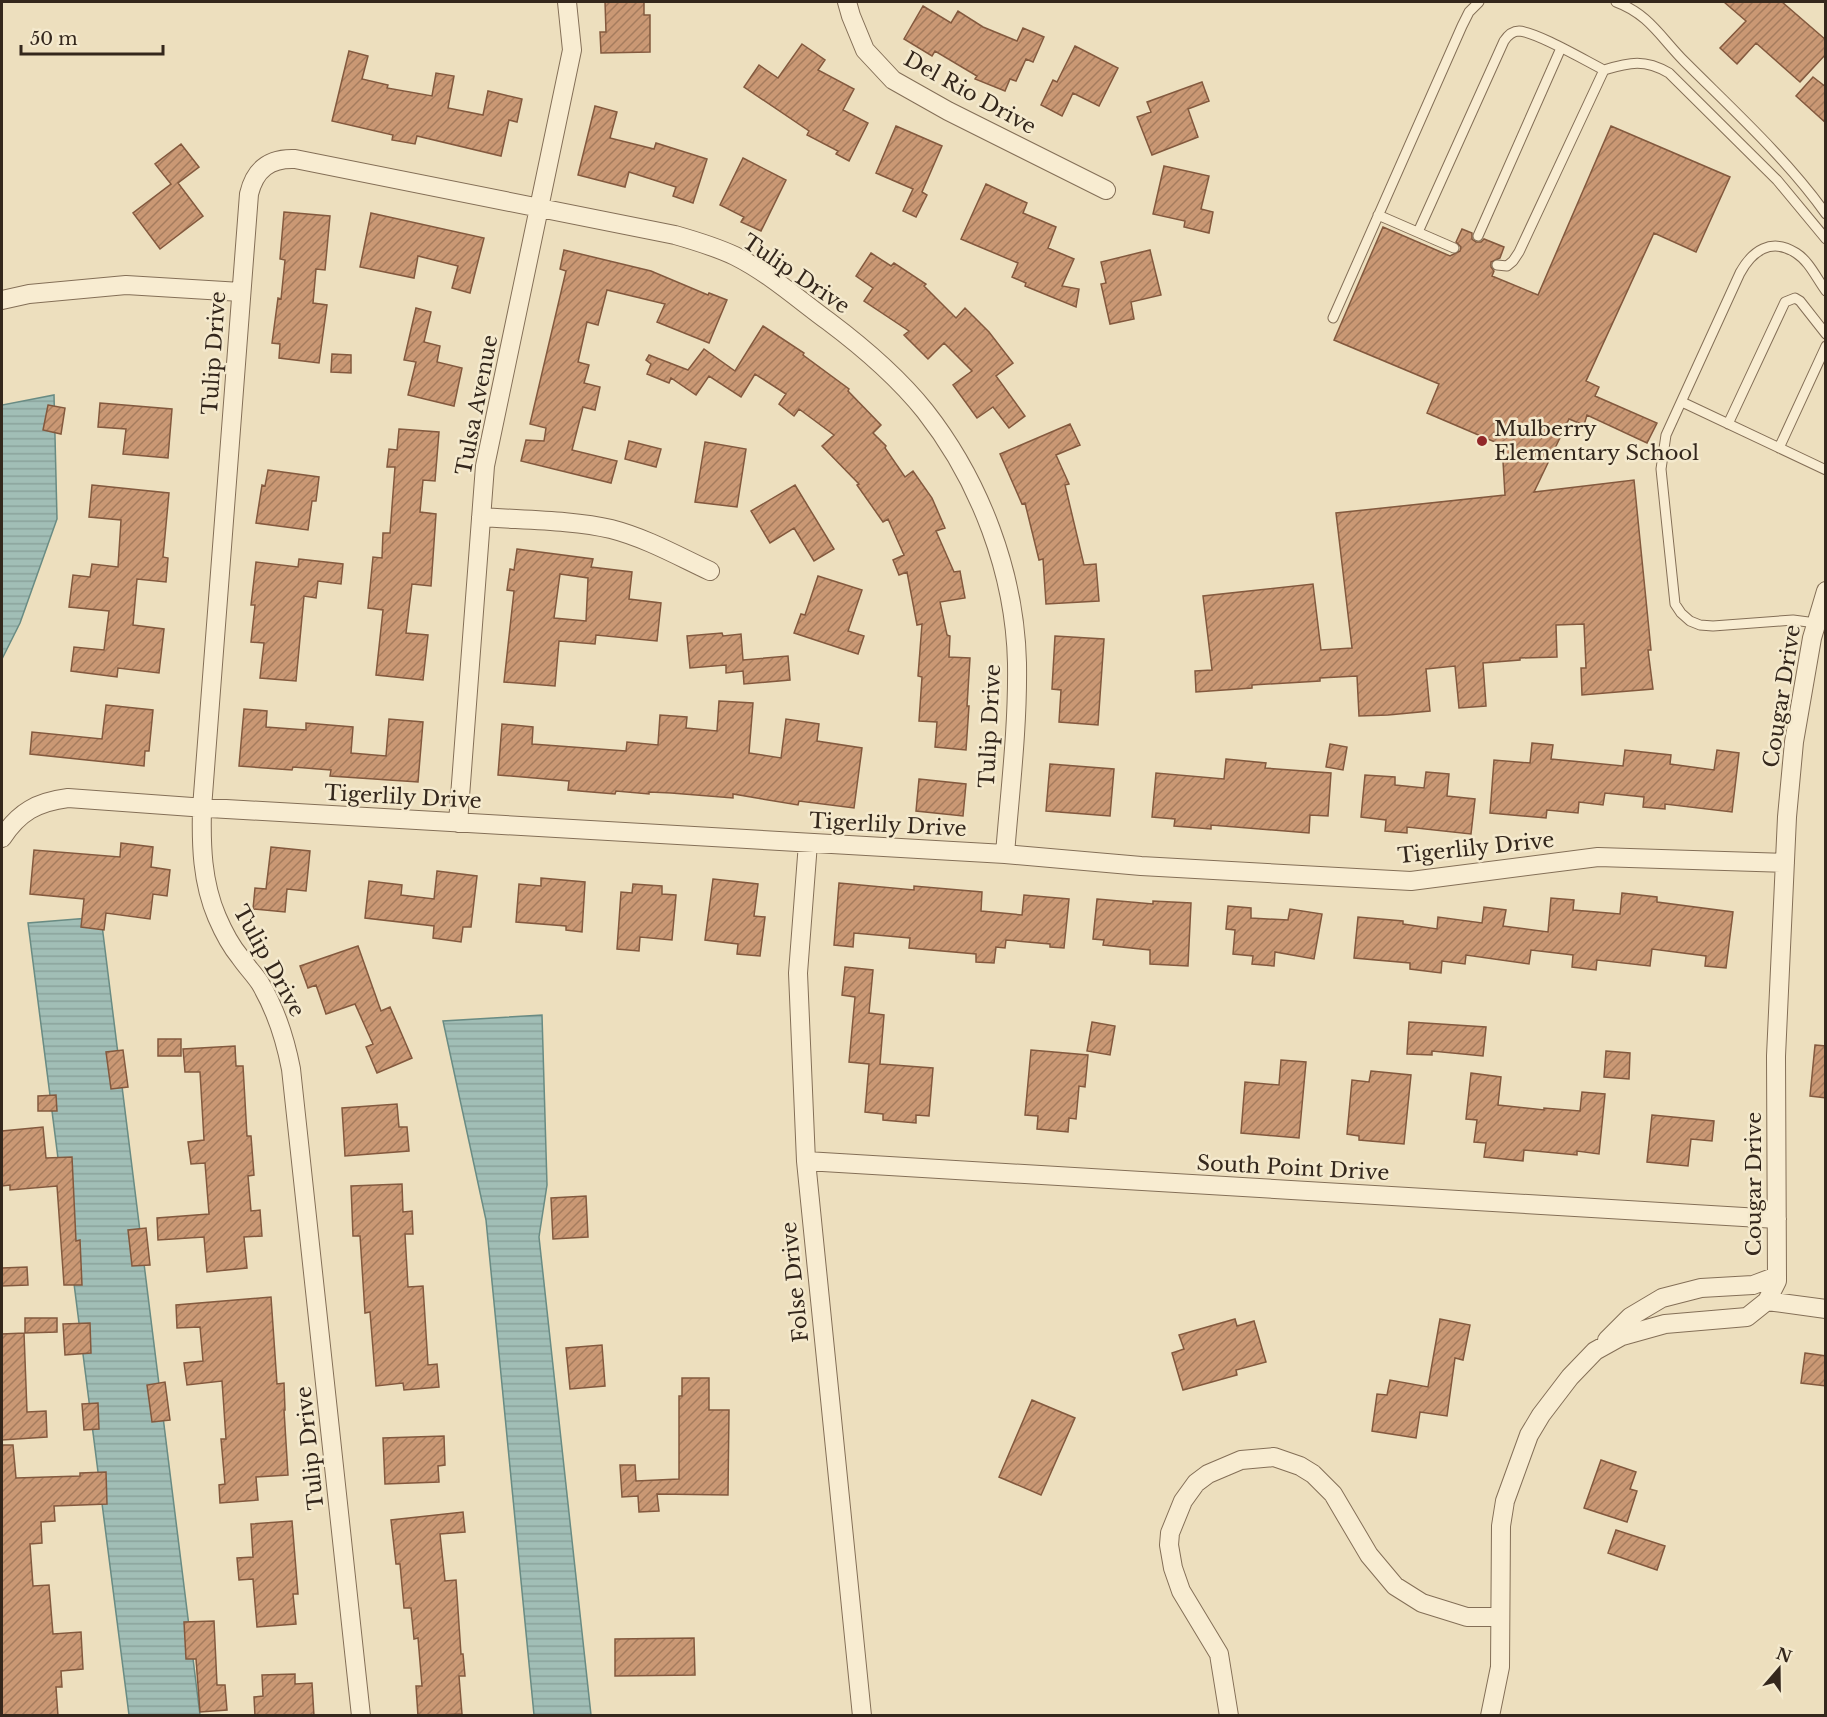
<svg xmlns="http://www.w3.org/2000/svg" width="1827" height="1717" font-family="'Libre Baskerville',serif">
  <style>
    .water { fill: url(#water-rules); stroke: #698b83; stroke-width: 1.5 }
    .building { fill: url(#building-hatch); stroke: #83593e; stroke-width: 1.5; fill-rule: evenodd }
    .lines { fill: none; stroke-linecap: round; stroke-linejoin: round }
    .lane-casing { stroke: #846f57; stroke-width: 11 }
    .street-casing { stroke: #846f57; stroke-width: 20 }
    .lane { stroke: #f8ecd1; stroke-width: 9 }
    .street { stroke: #f8ecd1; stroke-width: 18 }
    .poi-dot { fill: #922829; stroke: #f4e9cd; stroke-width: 2 }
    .labels { text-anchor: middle; stroke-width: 5; stroke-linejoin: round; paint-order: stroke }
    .street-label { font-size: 21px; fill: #34271c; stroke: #f4e9cd }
    .poi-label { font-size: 21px; fill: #34271c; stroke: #f4e9cd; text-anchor: start }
  </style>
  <defs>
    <pattern id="water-rules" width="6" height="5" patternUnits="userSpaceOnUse" patternTransform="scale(1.5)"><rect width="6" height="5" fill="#a1beb6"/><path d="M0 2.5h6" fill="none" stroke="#8ba39c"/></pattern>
    <pattern id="building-hatch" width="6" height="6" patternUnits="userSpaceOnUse" patternTransform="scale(1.5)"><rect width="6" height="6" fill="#ca9874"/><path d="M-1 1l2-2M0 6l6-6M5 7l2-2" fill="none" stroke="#a57c5e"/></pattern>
  </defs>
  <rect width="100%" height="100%" fill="#eddfbe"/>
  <!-- water -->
  <path class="water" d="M54 395 57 519 20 623 2 659V405Z
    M101 917 200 1715H129L28 923Z
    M542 1015 547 1185 539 1237 591 1715H534L486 1220 443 1021Z"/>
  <!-- building -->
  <path class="building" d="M605 2H644V15H650V52L601 53 600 32H606Z
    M1724 2H1782L1826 40V54L1800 82 1756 43 1737 64 1720 48 1746 21Z
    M923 6 951 23 958 11 983 27 1017 41 1023 28 1044 37 1033 62 1026 59 1016 81 1010 79 1005 91 975 79 977 76 935 51 932 56 904 39Z
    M802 44 825 60 818 70 854 89 843 110 868 123 849 161 836 154 838 151 807 135 809 131 744 87 759 65 778 78Z
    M1075 46 1118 68 1099 106 1073 93 1062 116 1041 105 1053 80 1057 82Z
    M349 51 368 56 362 79 388 85 387 88 432 96 436 73 454 76 448 108 483 115 488 91 522 99 517 122 509 120 501 156 417 136 415 144 392 140 393 135 332 121Z
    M1813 77 1826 87V123L1796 96Z
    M1202 82 1209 101 1188 109 1198 137 1152 155 1137 117 1151 112 1147 102Z
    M595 106 617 112 610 138 654 149 656 143 707 159 693 203 673 196 676 187 629 172 625 187 578 175Z
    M896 126 942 146 922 192 927 195 916 217 903 211 913 189 876 173Z
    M1611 126 1730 177 1696 252 1654 233 1586 381 1599 387 1595 396 1657 423 1647 443 1587 415 1584 425 1569 419 1534 492 1634 480 1651 650H1648L1653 689 1582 695 1581 668H1586L1584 624 1556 625 1557 657 1520 658V660L1483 663 1486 706 1459 708 1455 666 1426 669 1430 711 1388 715 1359 716 1357 676 1320 678V681L1252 685V688L1196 692 1195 671 1212 670 1203 596 1313 584 1321 650 1352 648 1336 513 1505 495 1502 445 1427 413 1439 384 1334 340 1383 227 1450 256 1460 251 1461 247 1456 242 1462 229 1472 233V239L1476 242H1481L1484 239 1504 247 1500 258 1491 262V267L1494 271 1492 276 1538 295Z
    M181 144 199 167 178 183 203 216 160 249 133 213 171 184 155 164Z
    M743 158 786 180 761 231 741 222 744 217 720 205Z
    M1164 166 1209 176 1201 209 1213 212 1209 233 1184 227 1185 221 1153 214Z
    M986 184 1027 203 1023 213 1056 227 1048 248 1074 259 1062 286 1079 289 1076 307 1025 286 1026 283 1012 277 1018 263 961 239Z
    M284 212 330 216 325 270 316 269 313 303 327 305 319 363 279 358 280 344 272 343 278 298 281 299 285 260 280 259Z
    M371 213 484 238 470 293 452 288 458 266 418 256 414 278 360 267Z
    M564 250 651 271 708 295 709 293 727 300 709 343 657 322 665 304 607 290 598 325 587 322 578 362 589 365 584 383 600 387 595 410 583 407 572 450 617 461 611 483 521 461 526 440 544 441 546 428 530 424 566 271 560 269Z
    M1150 250 1161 295 1131 302 1134 319 1110 324 1101 284 1106 283 1101 262Z
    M871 253 891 266 894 263 926 284 924 286 956 318 965 308 989 332 1013 363 996 376 1025 416 1009 428 993 407 977 418 953 385 972 371 944 343 928 359 904 335 909 331 864 301 873 288 856 276Z
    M416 308 431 312 424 342 440 346 437 362 462 368 454 406 408 395 416 362 404 360Z
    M763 326 804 353 803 355 849 389 848 391 881 425 873 433 886 446 885 448 905 477 913 471 932 498 945 528 936 531 954 572 960 571 965 598 940 602 947 635 950 636 949 657 970 658 967 706H969L966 750 935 747 937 722 919 721 922 677 918 676 922 624 917 625 907 572 899 575 893 560 904 555 888 519 883 522 857 485 859 484 822 446 834 435 799 409 794 416 779 404 786 394 755 374 741 397 709 376 696 395 671 378 669 383 647 374 651 364 646 360 649 355 688 370 704 349 735 371Z
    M332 354 351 355V373L331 372Z
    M100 403 172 409 168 458 123 454 126 429 98 427Z
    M48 405 65 408 61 434 43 430Z
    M1070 424 1080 445 1056 455 1069 484 1065 485 1084 565 1096 564 1099 601 1046 604 1043 559 1039 560 1025 503 1022 504 1000 454Z
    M399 429 439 432 435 481 423 480 420 512 436 514 431 586 412 584 406 633 428 635 423 680 376 675 383 610 368 608 373 557 382 558 383 533H390L395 467H387L389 449 397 450Z
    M629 441 661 449 656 467 625 459Z
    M705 442 746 449 737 507 695 502Z
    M268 470 319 477 316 501H312L308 530 256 523 262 485 265 486Z
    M92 485 169 493 163 557 168 558 166 582 137 579 133 625 164 629 159 673 118 668 117 677 71 671 74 647 104 650 109 611 69 607 73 575 90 577 92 564 118 567 121 520 89 517Z
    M795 485 834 549 814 561 794 528 770 543 751 511Z
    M517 549 593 559 591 567 632 572 629 599 661 603 657 641 596 635 595 644 559 641 555 686 504 682 514 591 507 590 510 569 514 570ZM560 574 588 578 586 621 554 618Z
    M299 559 343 564 341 584 318 581 316 598 304 596 296 681 260 678 264 643 251 642 255 605H251L256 562 298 567Z
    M818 576 862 590 848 631 864 636 858 654 794 633 801 614 805 615Z
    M722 633 723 636 741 634 743 660 788 656 790 680 744 684 743 671 726 673V665L690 668 687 636Z
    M1055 636 1104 639 1098 725 1059 722 1061 690 1052 689Z
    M719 701 753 703 749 753 781 758 786 719 819 724 817 741 862 748 854 808 799 801 798 805 733 794V798L671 793 649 792V794L616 791 615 794 568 790 569 781 498 775 502 724 533 727 532 744 626 751 627 742 658 745 660 715 687 717 686 728 717 731Z
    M106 705 153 710 149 751H145L144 766 30 754 32 732 102 739Z
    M244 709 267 711 266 727 306 730V723L353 727 351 753 386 756 389 719 423 722 418 782 330 776 331 770 293 767 292 770 239 766Z
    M1532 743 1553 745 1551 759 1623 766 1625 750 1671 755 1670 764 1714 770 1717 750 1739 753 1732 812 1665 804V809L1643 807 1644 797 1605 793 1603 805 1579 802 1578 813 1547 810 1546 818 1490 813 1494 760 1530 763Z
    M1330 744 1347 747 1343 770 1326 767Z
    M1226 759 1266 763 1265 768 1331 773 1328 816 1310 815 1309 833 1211 825V829L1174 826 1175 819 1152 817 1156 773 1224 779Z
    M1050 764 1114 769 1110 816 1046 811Z
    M1426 772 1449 774 1447 796 1475 799 1471 834 1407 827V833L1385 831 1386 820 1361 817 1365 775 1395 777V785L1424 788Z
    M919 779 966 784 963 816 916 811Z
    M121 843 153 847 151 867 170 870 167 896 153 894 150 919 106 913 104 930 81 927 84 899 30 894 34 850 120 857Z
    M271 847 310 851 306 891 287 889 285 912 253 909 255 888 266 889Z
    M437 871 477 876 471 927H463L461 942 433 938 434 926 365 918 369 881 402 885 401 895 434 899Z
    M541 878 585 882 582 932 566 930V926L516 922 519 884 541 886Z
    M713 879 758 884 754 916 765 917 760 956 737 954 738 944 705 940Z
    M839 883 914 890V886L982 892 981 911 1022 915 1024 895 1069 899 1064 948 1050 947V944L1006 940 1005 948 996 947 994 963 976 962V954L909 948 910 938 854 933 853 947 834 945Z
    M633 884 662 886V894L676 895 672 940 640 937 639 951 617 949 621 892 632 893Z
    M1622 893 1657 897V902L1733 912 1726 968 1705 966 1706 956 1652 949 1650 966 1597 960 1596 970 1572 967 1573 955 1531 950 1529 964 1466 955 1465 964 1442 961 1441 973 1410 969V963L1354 958 1358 917 1403 921V924L1437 929 1438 917 1482 923 1484 907 1506 910 1503 926 1548 932 1551 898 1574 900 1573 910 1620 914Z
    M1097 899 1153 904V901L1191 903 1188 966 1150 964V950L1103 945 1104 940 1093 939Z
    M1228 906 1251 908V918L1288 920 1290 909 1322 914 1314 959 1275 952 1274 966 1252 964 1253 956 1233 954 1235 930 1226 929Z
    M358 946 381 1011 390 1007 412 1058 377 1073 366 1047 373 1044 355 1004 326 1014 316 985 308 988 300 966Z
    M845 967 873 970 869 1013 884 1015 880 1064 933 1068 929 1116 916 1115V1123L883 1120V1114L865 1112 869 1064 849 1062 855 997 842 995Z
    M1092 1022 1115 1026 1110 1055 1087 1051Z
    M1409 1022 1486 1027 1483 1056 1432 1051V1055L1407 1054Z
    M158 1039H181V1056H158Z
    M1815 1045 1826 1046V1098L1810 1096Z
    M235 1046 236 1066H243L247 1136H251L254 1175 248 1176 251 1211 260 1210 262 1236 244 1237 247 1268 207 1272 204 1237 158 1240 157 1218 209 1214 205 1163 191 1164 188 1142 204 1140 200 1072H185L183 1049Z
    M123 1050 128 1087 111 1089 106 1052Z
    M1031 1050 1088 1055 1085 1087 1079 1086 1076 1119 1069 1118 1068 1132 1037 1129 1038 1116 1025 1115Z
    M1606 1051 1630 1053 1629 1079 1604 1077Z
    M1281 1060 1306 1062 1299 1138 1241 1133 1245 1082 1279 1085Z
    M1371 1071 1411 1075 1404 1144 1359 1140V1136L1347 1134 1352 1080 1369 1082Z
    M1471 1073 1501 1077 1498 1105 1544 1110V1108L1580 1111 1582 1092 1605 1094 1599 1154 1577 1151V1155L1524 1150 1523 1161 1484 1157 1486 1143 1474 1142 1477 1120 1466 1119Z
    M56 1095 57 1111H38V1096Z
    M397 1104 399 1127H407L409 1151 345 1156 342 1108Z
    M1652 1115 1714 1121 1712 1141 1691 1139 1688 1166 1647 1162Z
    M43 1127 46 1158 72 1157 76 1241 80 1240 82 1285H64L57 1186 10 1190V1185L2 1186V1131Z
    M402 1184 403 1212 412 1211 413 1234H405L408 1287 423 1286 428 1365 437 1364 439 1387 404 1390 403 1383 376 1386 370 1312 365 1313 360 1236H353L351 1186Z
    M586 1196 588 1237 553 1239 551 1198Z
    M146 1228 150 1265 132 1266 128 1230Z
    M27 1267 28 1285 2 1286V1268Z
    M271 1297 277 1384 284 1383 285 1410H284L288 1475 256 1477 258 1500 220 1503 219 1485 225 1484 221 1439H226L222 1381 187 1385 184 1363 203 1361 200 1327 177 1328 176 1305Z
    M25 1318H57V1332L25 1333Z
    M1235 1319 1237 1326 1254 1321 1266 1362 1236 1370 1237 1375 1183 1390 1172 1353 1184 1349 1179 1335Z
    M1440 1319 1470 1325 1463 1360 1455 1358 1447 1416 1420 1412 1416 1438 1372 1431 1377 1394 1387 1395 1390 1380 1428 1387Z
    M90 1323 91 1353 65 1355 63 1324Z
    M24 1333 27 1412 46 1411 47 1437 2 1440V1334Z
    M602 1345 605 1386 570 1389 566 1348Z
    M1805 1353 1826 1356V1386L1801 1383Z
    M682 1378H709V1410H729L728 1495 657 1494 659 1511 639 1512 638 1496 622 1497 620 1465H635L636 1481 679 1479V1396H682Z
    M165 1382 170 1420 152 1422 147 1385Z
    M1032 1400 1075 1418 1041 1495 999 1477Z
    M98 1403 99 1429 84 1430 82 1404Z
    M444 1436 445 1465 438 1466 439 1482 385 1484 383 1438Z
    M2 1445H13L16 1478 80 1476V1473L106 1472 107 1504 54 1506 55 1521 41 1522 42 1543 30 1544 33 1586 49 1585 53 1634 81 1632 83 1669 61 1671 62 1687H56L58 1716H2Z
    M1601 1460 1636 1472 1630 1489 1637 1491 1627 1522 1584 1508Z
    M463 1512 465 1532 440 1534 445 1581 456 1580 461 1654H463L465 1676H459L462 1714 418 1716 416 1686H422L418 1638 414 1639 411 1608H404L400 1564H396L391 1520Z
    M292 1521 298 1594H293L296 1624 257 1627 253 1579 239 1580 237 1558 253 1557 251 1524Z
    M1616 1530 1665 1546 1657 1570 1608 1553Z
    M214 1621 217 1685H225L227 1710 200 1712 196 1659H186L184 1622Z
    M694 1638 695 1675 615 1676V1639Z
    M295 1674V1684L312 1683 314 1716H255L254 1697 263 1696 262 1675Z"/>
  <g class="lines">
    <!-- lane casing -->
    <g class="lane-casing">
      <path id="lane" d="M1616 2C1649 14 1661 38 1685 62 1733 110 1786 158 1826 214
        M1378 215 1454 248
        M1418 232 1504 41C1508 35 1512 31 1519 31 1537 32 1586 61 1604 70 1630 62 1645 59 1669 73L1777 180 1826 239
        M1478 236 1561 48
        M1497 265 1507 266 1513 261 1519 252 1604 70
        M1333 318 1462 26 1469 12 1479 2
        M1682 402 1826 470
        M1728 424 1785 302 1795 298 1800 301 1826 334
        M1779 448 1826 346
        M1816 623 1793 620 1713 626 1700 625 1690 621 1681 613 1675 604 1661 469 1666 435 1740 273C1752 251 1771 237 1796 253 1809 261 1817 279 1826 291"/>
    </g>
    <!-- street casing -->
    <g class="street-casing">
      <path id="street" d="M847 2 851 16 865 50 893 80 948 111 1106 190
        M2 300 29 294 126 285 241 292
        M481 517C521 520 574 520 611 529 646 538 678 556 710 571
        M458 823 485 466 572 50 567 2
        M2 838C19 812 37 802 68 798L192 807 1005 854 1141 866 1411 881 1598 857 1785 863
        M808 843 798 973 806 1161 862 1716
        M806 1161 1777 1219
        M1767 1301 1826 1309
        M1607 1340 1630 1317 1662 1298 1701 1288 1753 1285 1777 1276
        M361 1716 291 1069C285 1038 276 1010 260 983 254 974 246 966 240 957 230 945 223 931 217 917 202 882 201 845 202 808L249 194C255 169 270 158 295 159L675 235C696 241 716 247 735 256 769 273 798 299 828 321 864 348 897 376 925 411 980 481 1015 573 1017 663 1018 727 1010 791 1005 854
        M1229 1716 1219 1654 1181 1591 1173 1568 1169 1545 1170 1533 1183 1501 1196 1483 1208 1474 1241 1460 1274 1457 1300 1466 1313 1474 1333 1494 1369 1555 1395 1586 1422 1603 1467 1617H1500
        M1490 1716 1500 1667 1501 1526 1505 1501 1529 1435 1541 1415 1570 1377 1595 1351 1622 1336 1665 1324 1747 1317 1767 1301 1777 1281 1776 1056 1787 817 1794 742 1812 638 1826 591"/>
    </g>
    <!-- lane -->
    <use href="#lane" class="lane"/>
    <!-- street -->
    <use href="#street" class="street"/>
  </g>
  <!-- markers -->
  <circle class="poi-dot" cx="1482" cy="441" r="6"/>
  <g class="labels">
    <!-- street labels -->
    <g class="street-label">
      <text transform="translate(970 93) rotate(29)" y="7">Del Rio Drive</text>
      <text transform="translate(796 274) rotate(34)" y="7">Tulip Drive</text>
      <text transform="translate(214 353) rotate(-86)" y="7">Tulip Drive</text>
      <text transform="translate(477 405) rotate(-79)" y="7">Tulsa Avenue</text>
      <text transform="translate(1782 696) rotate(-81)" y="7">Cougar Drive</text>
      <text transform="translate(990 726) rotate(-87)" y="7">Tulip Drive</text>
      <text transform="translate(403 797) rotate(3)" y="7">Tigerlily Drive</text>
      <text transform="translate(888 825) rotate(3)" y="7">Tigerlily Drive</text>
      <text transform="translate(1476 848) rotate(-6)" y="7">Tigerlily Drive</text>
      <text transform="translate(269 961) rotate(61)" y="7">Tulip Drive</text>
      <text transform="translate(1293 1168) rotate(3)" y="7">South Point Drive</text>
      <text transform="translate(1754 1184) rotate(-90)" y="7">Cougar Drive</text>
      <text transform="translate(795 1282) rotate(-96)" y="7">Folse Drive</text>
      <text transform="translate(310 1448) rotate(-96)" y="7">Tulip Drive</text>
    </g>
    <!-- poi labels -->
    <g class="poi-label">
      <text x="1494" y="436">Mulberry<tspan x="1494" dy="24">Elementary School</tspan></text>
    </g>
  </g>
  <!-- border -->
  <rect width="1827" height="1717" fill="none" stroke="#34271c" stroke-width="6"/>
  <!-- north arrow -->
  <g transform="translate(1779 1669) rotate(20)" stroke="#f4e9cd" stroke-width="4.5" paint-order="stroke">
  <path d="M0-4.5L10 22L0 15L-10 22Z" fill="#34271c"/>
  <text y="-9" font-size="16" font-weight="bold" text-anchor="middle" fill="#34271c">N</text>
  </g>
  <!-- scale -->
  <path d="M21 45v9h142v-9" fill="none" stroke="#34271c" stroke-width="3"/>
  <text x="30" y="45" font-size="18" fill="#34271c" stroke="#f4e9cd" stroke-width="4.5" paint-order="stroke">50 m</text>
</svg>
